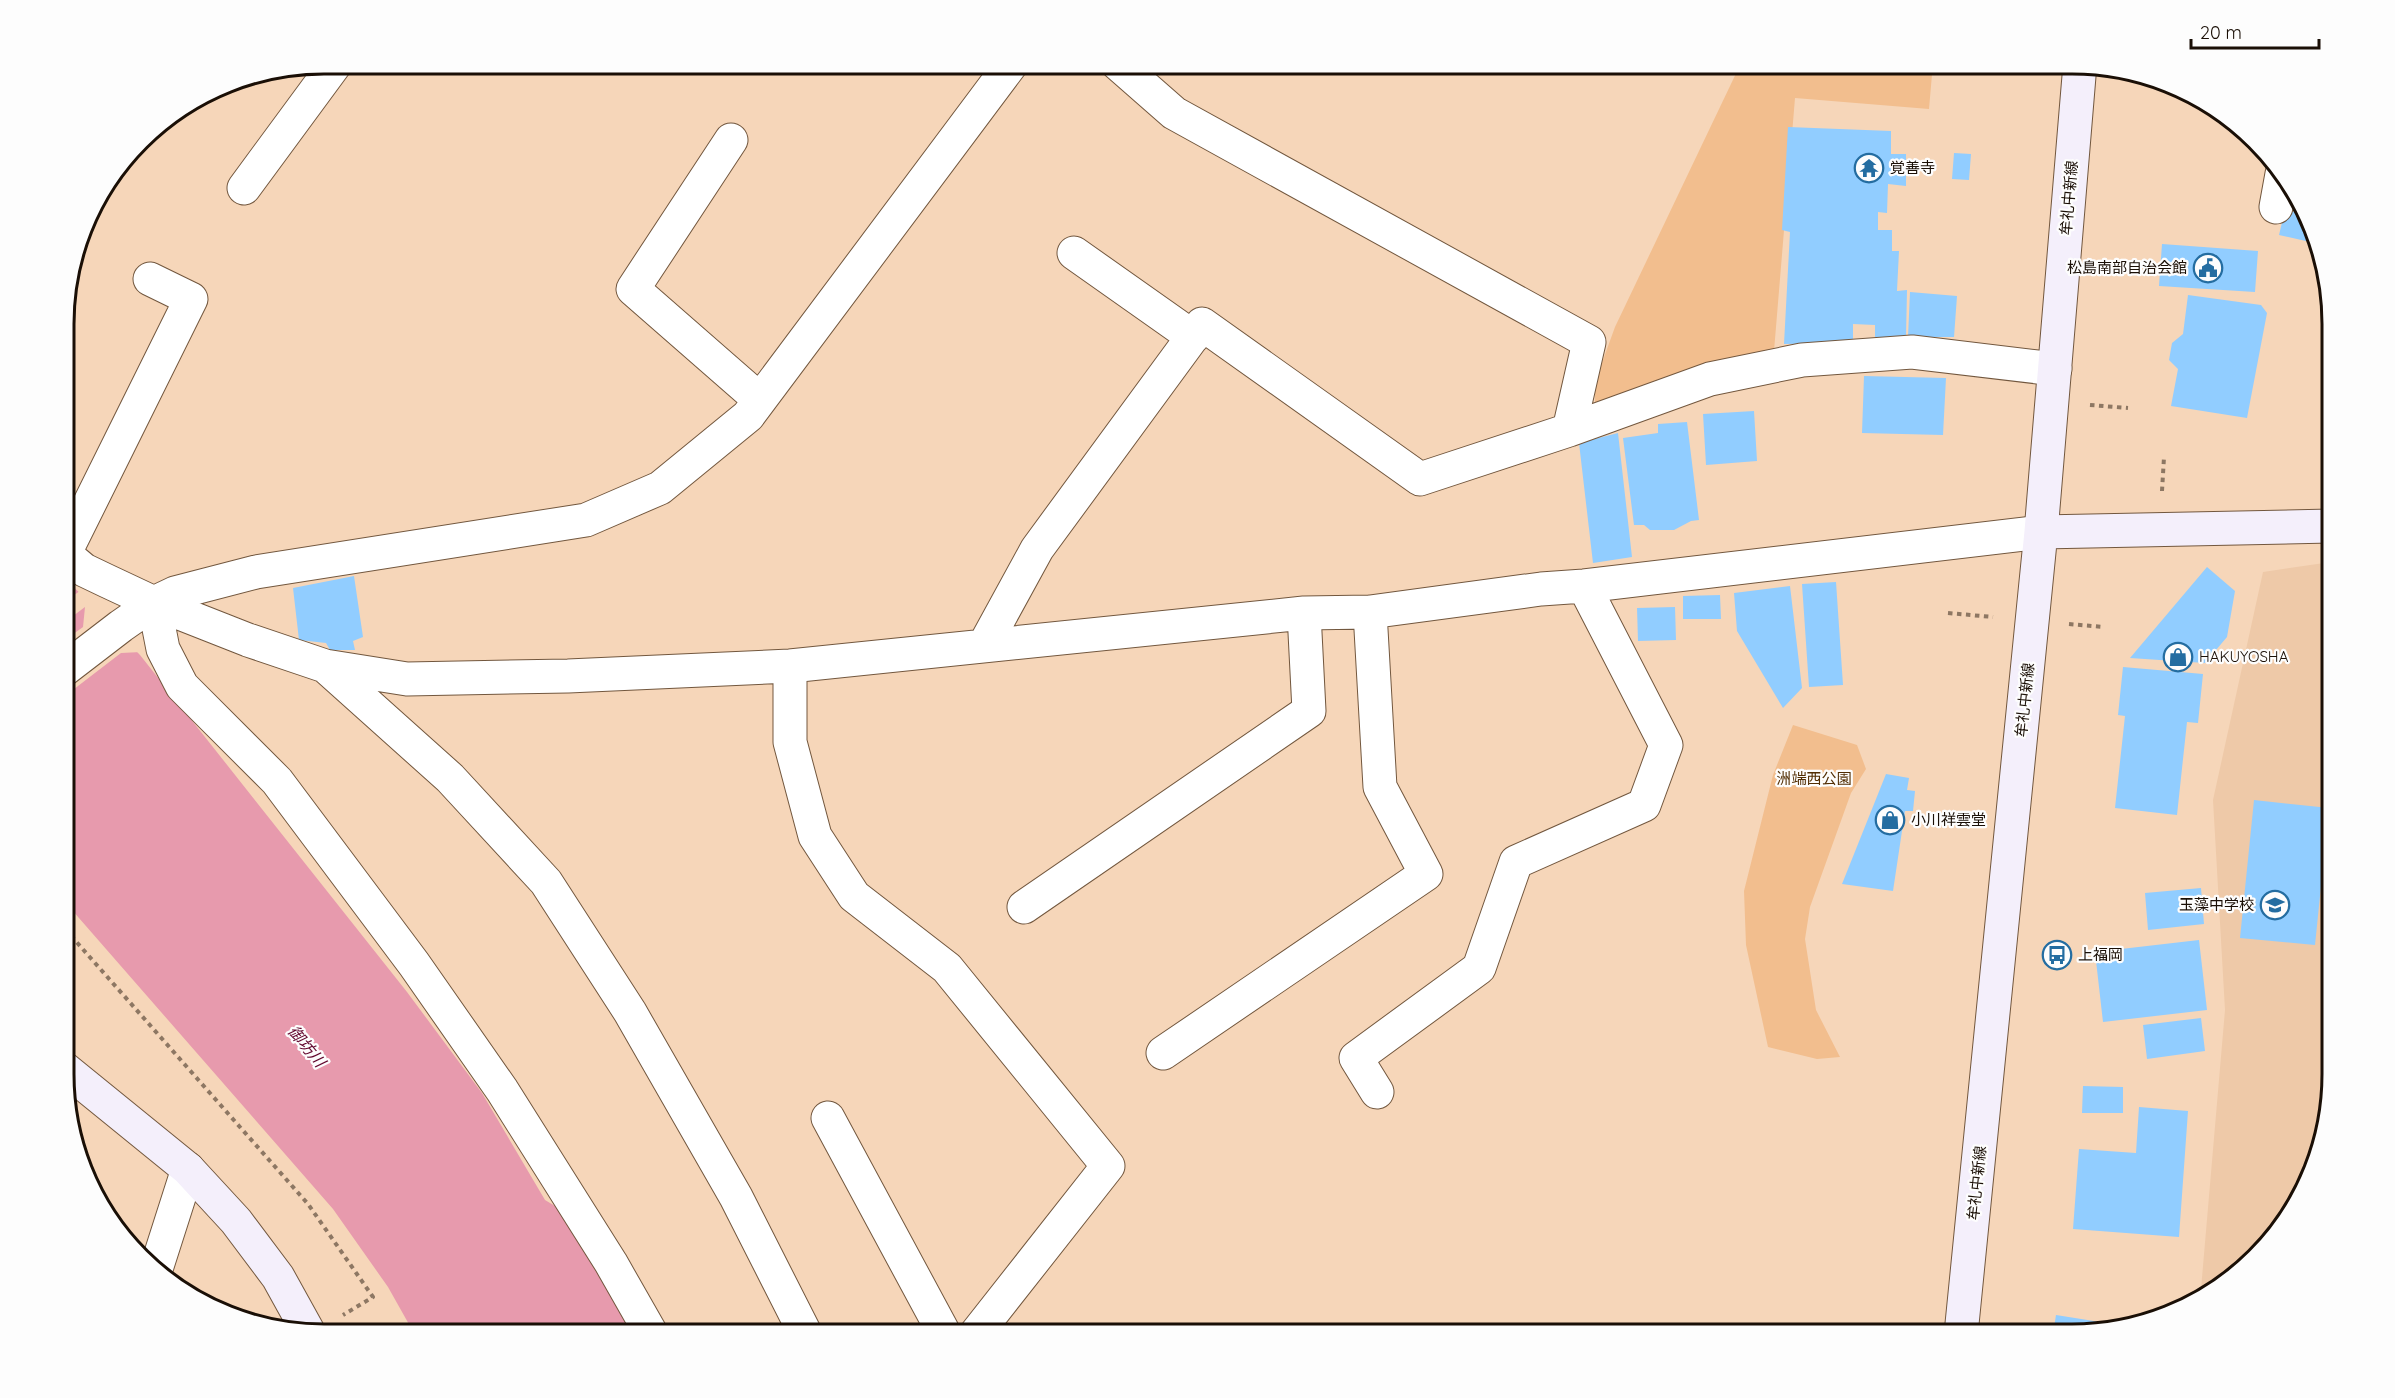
<svg xmlns="http://www.w3.org/2000/svg" width="2395" height="1398" font-family="Quicksand,'Noto Sans JP',sans-serif">
  <style>
    .built { fill: #eec9a8 }
    .green { fill: #f2be8e }
    .water { fill: #e79aad }
    .pier { fill: #f6d6b9 }
    .building { fill: #91cdff }
    .lines { fill: none; stroke-linecap: round; stroke-linejoin: round }
    .street-casing { stroke: #72573e; stroke-width: 35 }
    .secondary-casing { stroke: #72573e; stroke-width: 35 }
    .path { stroke: #8d7763; stroke-width: 4; stroke-dasharray: 4.5 4.5; stroke-linecap: butt }
    .street { stroke: #fff; stroke-width: 33 }
    .secondary { stroke: #f4effb; stroke-width: 33 }
    .labels { text-anchor: middle; stroke-width: 4.5; stroke-linejoin: round; paint-order: stroke }
    .poi-label { font-size: 15px; fill: #1a0f06; stroke: #fdfdfd; text-anchor: start }
    .street-label { font-size: 15px; fill: #1a0f06; stroke: #fdfdfd }
    .park-label { font-size: 15px; fill: #512d03; stroke: #fdfdfd }
    .water-label { font-size: 16px; font-style: italic; fill: #61052c; stroke: #fdfdfd }
    .rim { fill: none; stroke: #1a0f06; stroke-width: 3 }
  </style>
  <rect width="100%" height="100%" fill="#f6d6b9"/>
  <!-- built -->
  <path class="built" d="M2331 562V1091L2297 1205 2256 1258 2200 1301 2225 1010 2213 800 2263 572Z"/>
  <!-- green -->
  <path class="green" d="M1741 63H1933L1929 109 1795 98 1774 351 1595 404V382L1615 327Z
    M1793 725 1857 745 1866 769 1851 793 1810 907 1805 939 1816 1010 1840 1057 1817 1059 1768 1047 1746 945 1744 891 1773 775Z"/>
  <!-- water -->
  <path class="water" d="M65 578 140 655 407 992 482 1093 545 1200 555 1206 572 1223 640 1335H415L388 1287 333 1209 65 902Z"/>
  <!-- pier -->
  <path class="pier" d="M81 590 141 652 121 653 65 696V640L83 627 85 607 65 622V602Z"/>
  <!-- building -->
  <path class="building" d="M1788 127 1891 131V154H1906V186L1888 184 1887 213 1878 212V230H1892V251H1899L1897 291 1907 290 1906 337H1875V325L1853 324V343L1784 344 1790 232 1782 230Z
    M1954 153 1971 154 1969 180 1952 179Z
    M2290 183 2300 203 2303 210 2286 206Z
    M2285 210 2305 214 2319 244 2279 235Z
    M2162 244 2258 251 2255 292 2159 286Z
    M1910 292 1957 296 1954 337H1908Z
    M2188 295 2261 305 2267 313 2247 418 2171 406 2178 369 2169 360 2172 343 2183 334Z
    M1864 376 1946 378 1943 435 1862 433Z
    M1754 411 1757 461 1706 465 1703 414Z
    M1687 422 1699 520 1691 521 1674 530H1650L1644 525H1634L1623 438 1658 433V424Z
    M1618 433 1632 557 1593 563 1579 443Z
    M2207 567 2235 591 2227 637 2205 663 2130 658Z
    M354 576 363 637 353 641 355 650H330L326 643 299 640 293 588Z
    M1836 582 1843 685 1809 687 1802 584Z
    M1790 586 1802 688 1783 708 1737 631 1734 593Z
    M1720 595 1721 619H1683V596Z
    M1675 607 1676 640 1638 641 1637 608Z
    M2123 667 2203 674 2198 723 2187 722 2177 815 2115 808 2125 716 2118 715Z
    M1886 774 1909 778 1907 790 1915 791 1913 811H1905L1893 891 1842 884Z
    M2254 800 2329 808 2315 945 2240 938Z
    M2201 888 2204 924 2148 930 2145 893Z
    M2199 940 2207 1010 2103 1022 2095 952Z
    M2201 1018 2205 1051 2147 1059 2143 1025Z
    M2083 1086 2123 1087V1113H2082Z
    M2139 1107 2188 1111 2179 1237 2073 1229 2079 1149 2136 1153Z
    M2056 1315 2119 1325 2088 1334H2053Z"/>
  <g class="lines">
    <!-- street casing -->
    <g class="street-casing">
      <path id="street" d="M1117 63 1174 113 1589 342 1569 430
        M731 140 633 289 760 400
        M244 188 336 63
        M2276 207 2282 174
        M1074 253 1193 337
        M65 553 191 299 150 279
        M65 554 84 570 107 581 154 603 248 640 325 666 407 679 568 676 790 666 1304 613 1370 612 1541 589 1584 586 2041 532
        M154 603 163 649 182 686 277 781 414 964 502 1090 611 1263 652 1335
        M984 646 1037 549 1202 324 1420 479 1569 430 1710 379 1802 360 1912 352 2055 369
        M325 666 450 778 546 882 630 1012 736 1197 806 1335
        M790 666V742L815 836 854 896 947 968 1108 1166 975 1335
        M65 669 121 626 154 603 175 593 256 572 586 520 660 488 748 416 1012 63
        M1024 907 1309 711 1304 613
        M1163 1053 1426 874 1380 787 1370 612
        M1377 1092 1356 1058 1479 968 1516 862 1644 805 1666 745 1584 586
        M828 1118 945 1335
        M157 1266 188 1169"/>
    </g>
    <!-- secondary casing -->
    <g class="secondary-casing">
      <path id="secondary" d="M2041 532 2331 526
        M65 1069 188 1169 236 1221 278 1277 309 1333
        M1961 1334 2041 532 2080 64"/>
    </g>
    <!-- path -->
    <path class="path" d="M2090 405 2128 408
      M2162 491 2164 457
      M65 613 74 607
      M1948 613 1993 617
      M2069 624 2104 627
      M65 929 308 1204 373 1297 343 1315"/>
    <!-- street -->
    <use href="#street" class="street"/>
    <!-- secondary -->
    <use href="#secondary" class="secondary"/>
  </g>
  <!-- icons -->
  <defs>
    <g id="temple-ring" transform="scale(1.5)"><circle r="9.5" fill="#fdfdfd" stroke="#246da1" stroke-width="1.5"/><path d="M0-6L5-2H3V0L6.5 2.5H4V6H1.5V3h-3V6H-4V2.5H-6.5L-3 0V-2H-5Z" fill="#246da1"/></g>
    <g id="civic-ring" transform="scale(1.5)"><circle r="9.5" fill="#fdfdfd" stroke="#246da1" stroke-width="1.5"/><path d="M-.6-6.5H3V-4.5H.6V-3L4-1V1h2V6H-6V1h2V-1L-.6-3ZM-1.2 2.5V6h2.4V2.5Z" fill="#246da1"/></g>
    <g id="shop-ring" transform="scale(1.5)"><circle r="9.5" fill="#fdfdfd" stroke="#246da1" stroke-width="1.5"/><path d="M-5-2.5h2.3a2.7 3.5 0 0 1 5.4 0H5L5.5 6h-11ZM-1.5-2.5h3a1.5 2.3 0 0 0-3 0Z" fill="#246da1"/></g>
    <g id="school-ring" transform="scale(1.5)"><circle r="9.5" fill="#fdfdfd" stroke="#246da1" stroke-width="1.5"/><path d="M0-5L7-2L0 1L-7-2ZM-4 1L0 2.5L4 1V4Q0 6-4 4Z" fill="#246da1"/></g>
    <g id="bus-ring" transform="scale(1.5)"><circle r="9.5" fill="#fdfdfd" stroke="#246da1" stroke-width="1.5"/><path d="M-5-6H5V4H4V6H2V4H-2V6H-4V4H-5ZM-3.5-4V0h7V-4ZM-3.5 1.2v1.5H-2V1.2ZM2 1.2v1.5H3.5V1.2Z" fill="#246da1"/></g>
  </defs>
  <g fill-rule="evenodd">
    <use href="#temple-ring" x="1869" y="168"/>
    <use href="#civic-ring" x="2208" y="268"/>
    <use href="#shop-ring" x="2178" y="657"/>
    <use href="#shop-ring" x="1890" y="820"/>
    <use href="#school-ring" x="2275" y="905"/>
    <use href="#bus-ring" x="2057" y="955"/>
  </g>
  <g class="labels">
    <!-- poi labels -->
    <g class="poi-label">
      <text x="1890" y="173">覚善寺</text>
      <text x="2187" y="273" text-anchor="end">松島南部自治会館</text>
      <text x="2199" y="662">HAKUYOSHA</text>
      <text x="1911" y="825">小川祥雲堂</text>
      <text x="2254" y="910" text-anchor="end">玉藻中学校</text>
      <text x="2078" y="960">上福岡</text>
    </g>
    <!-- street labels -->
    <g class="street-label">
      <text transform="translate(2069 198) rotate(-85)" y="5">牟礼中新線</text>
      <text transform="translate(2025 700) rotate(-84)" y="5">牟礼中新線</text>
      <text transform="translate(1977 1183) rotate(-84)" y="5">牟礼中新線</text>
    </g>
    <!-- park labels -->
    <g class="park-label">
      <text x="1814" y="784">洲端西公園</text>
    </g>
    <!-- water labels -->
    <g class="water-label">
      <text transform="translate(307 1046) rotate(50)" y="6">御坊川</text>
    </g>
  </g>
  <!-- crop -->
  <path d="M0 0H2395V1398H0ZM324 74H2072A250 250 0 0 1 2322 324V1074A250 250 0 0 1 2072 1324H324A250 250 0 0 1 74 1074V324A250 250 0 0 1 324 74Z" fill="#fdfdfd" fill-rule="evenodd"/>
  <path class="rim" d="M324 74H2072A250 250 0 0 1 2322 324V1074A250 250 0 0 1 2072 1324H324A250 250 0 0 1 74 1074V324A250 250 0 0 1 324 74Z"/>
  <!-- scale -->
  <path d="M2191 39v9h128v-9" fill="none" stroke="#1a0f06" stroke-width="3"/>
  <text x="2200" y="39" font-size="18" fill="#1a0f06" stroke="#fdfdfd" stroke-width="4.5" paint-order="stroke">20 m</text>
</svg>
